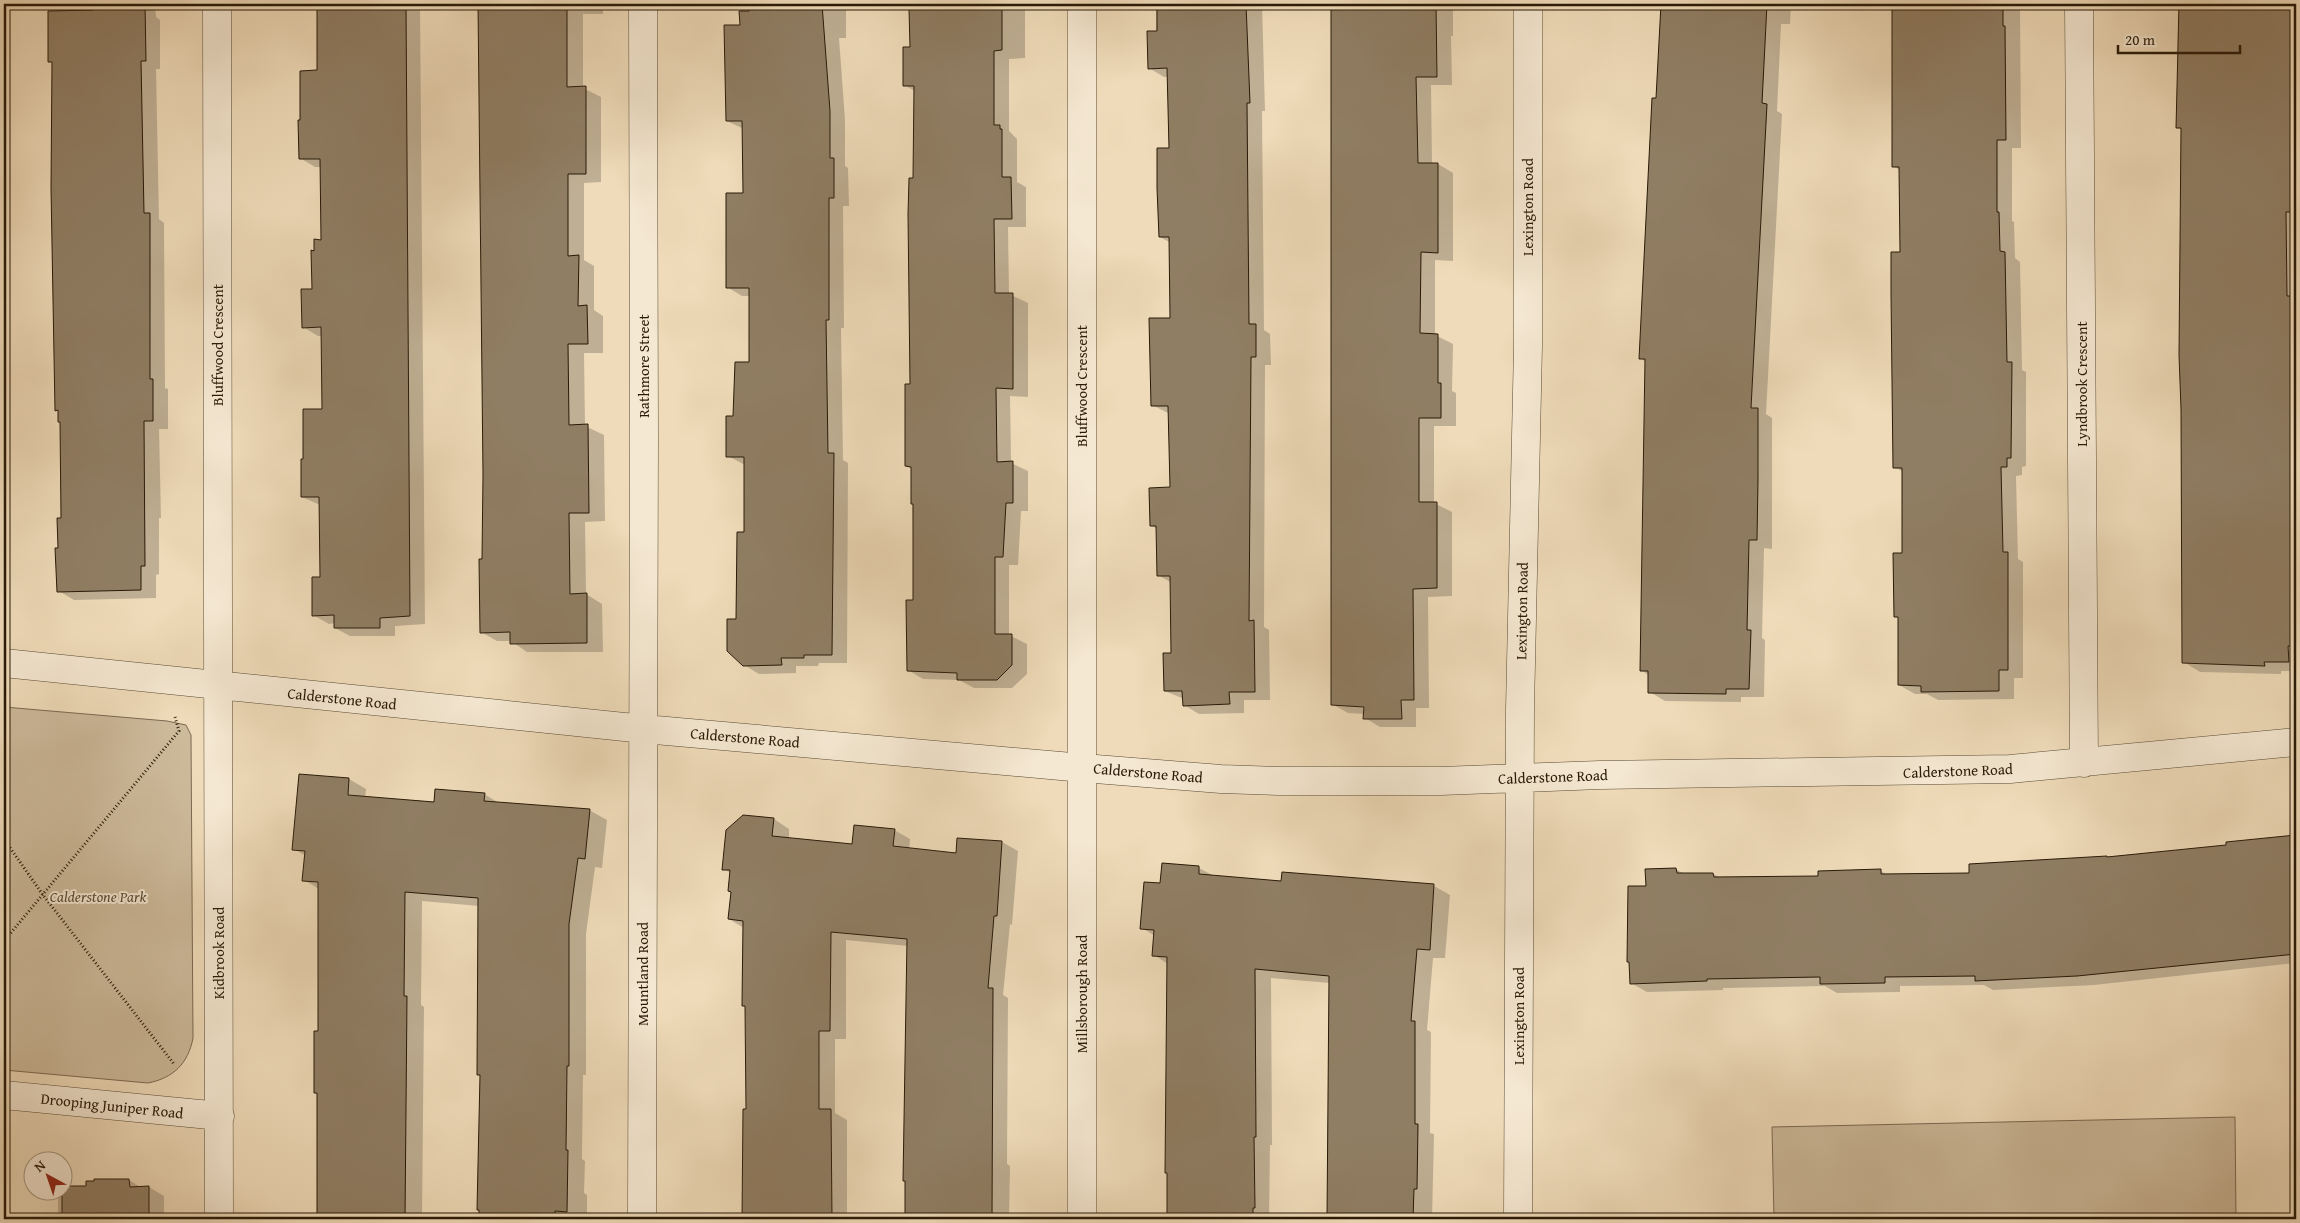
<svg xmlns="http://www.w3.org/2000/svg" width="2300" height="1223" font-family="'Gentium Book Plus',serif">
  <style>
    .green { fill: #cdba9b; stroke: #7b6a52 }
    .shadow { fill: #0003 }
    .building { fill: #907e64; stroke: #291a08 }
    .lines { fill: none; stroke-linecap: round; stroke-linejoin: round }
    .street-casing { stroke: #5a4a34; stroke-width: 29 }
    .path { stroke: #291a08; stroke-width: 3; stroke-dasharray: 1 2.5; stroke-linecap: butt }
    .street { stroke: #f5e8d2; stroke-width: 28 }
    .labels { text-anchor: middle; stroke-width: 4; stroke-linejoin: round; paint-order: stroke }
    .street-label { font-size: 15px; fill: #291a08; stroke: #f5e8d2 }
    .park-label { font-size: 15px; font-style: italic; fill: #5a4a34; stroke: #f5e8d2 }
  </style>
  <rect width="100%" height="100%" fill="#efdbb9"/>
  <filter id="stains"><feTurbulence type="fractalNoise" baseFrequency=".004" numOctaves="4"/><feColorMatrix values="0 0 0 0 .2 0 0 0 0 .09 0 0 0 0 .02 0 0 0 .5 -.17"/></filter>
  <radialGradient id="worn" r=".72"><stop offset=".6" stop-color="#630" stop-opacity="0"/><stop offset="1" stop-color="#630" stop-opacity=".3"/></radialGradient>
  <!-- green -->
  <path class="green" d="M4 707 167 721 186 725 191 735 193 1038C188 1064 173 1078 148 1083L4 1070Z
    M2235 1117 2236 1219H1774L1772 1127Z"/>
  <!-- shadow -->
  <path class="shadow" d="M57 4H155L156 17 160 20V69H156L159 219 164 223 165 388 168 389V429H159L161 518H159V574L156 575V598L74 600 59 591V549L62 519 61 422 59 411 57 410 53 63 50 61Z
    M318 4H420L425 624 395 626V636H350L335 628V623L329 624 313 615 321 578 320 505 302 497 305 460 323 410 322 336H318L303 327 313 290 315 252 322 241V167H315L300 158 301 121 318 72Z
    M480 4H603V14H583V88L601 97V182L584 183V260L594 266V310L603 316V353H584L585 426 604 435 605 521 585 522 586 594 602 604 603 652H527L511 641H497L481 632 484 475Z
    M740 4H846V38H839L845 120V166L848 168 849 206H843L844 328H841L843 460 848 463 847 663H819L818 666H796V673L759 674 744 665 737 620 745 533V465L728 456 734 417 750 364V296H742L727 287 744 194V129L727 121 741 26Z
    M909 4H1025V58L1009 59V131L1017 139V182L1026 187V227H1008L1009 294 1028 303V397L1010 396 1011 463 1028 471V511H1021L1018 565H1009V635L1027 644V674L1012 688H974L959 680 923 679 908 670 914 601 912 469 906 466 911 386 915 179V91L904 85 910 48Z
    M1156 4H1262L1265 111H1262L1264 330 1270 334 1271 365H1265L1264 627 1269 630 1270 700H1244V713L1199 714 1184 705V699L1165 691 1172 655V583L1158 575 1157 529 1151 525 1171 488 1170 414 1152 405 1171 320V243L1160 237 1170 149 1169 77H1164L1149 68 1156 32Z
    M1331 4H1453V36H1451L1452 85H1431L1432 164H1438L1453 173V261L1435 260V335L1453 344 1452 391 1456 393V426H1434V503L1452 512V596L1428 597 1429 708H1416V727H1380L1365 718V714L1348 713 1332 704Z
    M1663 4H1791L1790 24H1781L1777 111 1782 114 1766 414 1772 418V549L1764 548 1762 638 1765 640 1764 697H1741V702L1665 701 1650 692V676L1641 670 1646 362 1640 358Z
    M1893 4H2020L2021 148H2012V221L2014 222 2015 258 2020 262 2022 370 2026 372V466L2022 467V475L2016 476 2018 559 2023 562V678H2014V699L1938 700 1927 694H1915L1899 685V619L1895 616 1904 554 1903 472 1895 467 1901 253 1900 170 1893 166Z
    M2178 4H2296V671H2281V674L2200 672 2184 662 2182 130 2177 127Z
    M300 775 349 779 366 789 365 798 435 804 484 794 499 803 589 810 607 820 602 868 595 867 586 934V1075H583L582 1159 585 1161 584 1193 587 1195V1219H481L479 906 422 901 421 1005 424 1007 422 1219H317L318 1094 315 1092 319 1032V889L304 880 306 856 294 849Z
    M774 819 789 829V839L853 845 894 830 910 839 909 849 957 854 1002 842 1018 851 1012 925 1010 924 1003 995 1008 998 1007 1164 1010 1166 1009 1219H906V1182L904 1181 908 946 846 940V1039H835V1113L847 1120V1219H743V1169L748 1110 746 1007 743 1005 744 928 729 919 732 892 731 873 723 869Z
    M2296 836V963L2094 985 1993 990 1984 985 1900 986V992L1837 993 1825 986 1723 988V990L1647 992 1631 983 1647 887 1676 869 1684 874H1713L1721 878 1819 877 1881 871 1888 875 1971 874 2227 846V843Z
    M1199 868 1214 876 1282 882 1283 873 1434 886 1450 895 1445 958H1433L1427 1030 1431 1032 1430 1133 1434 1134 1432 1219H1329L1330 983 1271 978 1272 1145H1270L1269 1219H1168V964L1154 955 1155 936 1142 928 1161 884Z
    M129 1180 142 1188 149 1187 164 1196V1219H58V1190Z"/>
  <!-- building -->
  <path class="building" d="M93 4H145L146 61H141L144 213H150V379H153V421H144L145 566H141V590L57 592 55 548H58L57 518H61L60 422H58V410L55 411 51 188 52 62H48V11L93 10Z
    M317 4H406L410 616 380 618V628H334V615L312 616V577H320L319 497H301V459H303V409H322L321 327 302 328 301 289H312L311 250 314 251V239L321 240 320 159H299L298 120H300V71L317 70Z
    M478 4H567V87L586 86V174H568V256L579 255 578 306 587 305 588 344H568L569 425 588 424 589 513H569L570 594 587 593V643L510 644V632L480 633 479 559H482L483 475Z
    M749 4H822L830 111V158H834V198H829V320H826L828 453H834L832 655H804V658H781L782 665 743 666 727 651V619H736L737 532H744V457H726V416H733L735 362H749V288H726V193H743L742 121H726L724 25H740L739 11H749Z
    M1157 4H1246L1250 103H1247L1249 324H1256V357H1251L1249 621 1254 620 1255 692H1229L1230 704 1183 706 1182 691H1164L1163 653H1171L1170 576H1157L1156 526H1150L1149 488 1170 487 1168 406H1151L1149 318H1170L1169 237H1159L1157 188V148H1169L1167 68 1148 69 1147 31H1157Z
    M1331 4H1436L1437 77H1416L1418 163H1438V253L1421 252 1420 333 1438 334V383H1441V418H1419V502H1437V588L1413 589 1414 700H1401L1402 719H1363L1364 707 1331 705Z
    M1661 4H1767L1762 103 1767 104 1751 408H1758V480L1757 540H1749L1747 630H1751L1749 689H1726V694L1648 693V671H1640L1645 359H1639L1652 98H1656Z
    M1892 4H2003V26H2005L2006 140H1997V212H1999L2000 251 2005 252 2007 362H2012L2011 458H2007V467H2001L2003 552H2008V670H1999V691L1921 692V686L1898 685V617H1894L1893 553H1902V468H1893L1891 294V252H1900L1899 167H1892Z
    M2179 4H2292L2294 212H2286L2287 296H2294L2296 646H2288L2289 662H2264L2265 666 2182 663 2181 409 2179 355 2181 128H2176Z
    M1002 8V50L994 51V125H1000V129H1002V177H1011L1012 219H994L995 293H1013V389L996 388 997 462 1013 461V503H1006L1003 557H995V634H1012V665L997 680H957V673L907 671 906 600H913V504H911V467L905 466V384H910L908 214 909 178H913L914 86H903V47H910L909 9Z
    M299 774 349 778 348 795 434 802 435 789 485 793 484 801 590 809 585 859 578 858 569 924V1066H567L566 1150H568L567 1212 555 1211V1219H479V1210H477L480 1075H477L478 898 405 892 404 996H407L405 1219H317V1093H314V1031H318V882L302 881 305 851 292 850Z
    M743 815 774 818 772 836 852 844 854 825 895 829 893 846 956 853 957 838 1002 841 997 916H994L988 988H993L992 1219H905V1181H903L907 939 831 932 830 1031H819V1109H831L832 1219H742L743 1109H746L745 1006H742L743 921 728 919 731 892 728 891 730 870H722L726 830Z
    M2296 835V954L2077 976 1975 981V976L1885 977V983L1820 984V977L1707 979V981L1630 984 1629 962H1627L1628 886H1646L1645 869 1676 868 1677 873H1713L1714 877 1818 876V871L1881 869V874L1969 873V864L2107 856V857L2226 845V842Z
    M1162 863 1199 866V874L1281 881 1282 872 1434 884 1430 950 1417 949 1411 1021H1415V1124H1418L1417 1189H1414L1413 1219H1327L1329 976 1255 969 1256 1137H1254L1255 1208H1253V1219H1167V1173H1165L1167 957 1152 956 1154 930 1140 929 1144 882 1160 883Z
    M94 1179H129L130 1187 149 1186V1219H62V1186H86V1181H94Z"/>
  <g class="lines">
    <!-- street casing -->
    <g class="street-casing">
      <path id="street" d="M217 4 219 1219
        M2079 4 2084 763
        M4 663 644 729 1083 768 1221 779 1279 781H1441L1600 775 2010 769 2296 742
        M4 1095 220 1116
        M642 1219 644 439 643 4
        M1082 1219V4
        M1518 1219 1520 709 1528 346V4"/>
    </g>
    <!-- path -->
    <path class="path" d="M4 839 43 895 174 1064
      M4 941 179 731 175 717"/>
    <!-- street -->
    <use href="#street" class="street"/>
  </g>
  <g class="labels">
    <!-- street labels -->
    <g class="street-label">
      <text transform="translate(1528 207) rotate(-90)" y="5">Lexington Road</text>
      <text transform="translate(218 345) rotate(-90)" y="5">Bluffwood Crescent</text>
      <text transform="translate(644 366) rotate(-90)" y="5">Rathmore Street</text>
      <text transform="translate(2082 384) rotate(-90)" y="5">Lyndbrook Crescent</text>
      <text transform="translate(1082 386) rotate(-90)" y="5">Bluffwood Crescent</text>
      <text transform="translate(1522 611) rotate(-89)" y="5">Lexington Road</text>
      <text transform="translate(342 699) rotate(6)" y="5">Calderstone Road</text>
      <text transform="translate(745 738) rotate(5)" y="5">Calderstone Road</text>
      <text transform="translate(1958 771) rotate(-2)" y="5">Calderstone Road</text>
      <text transform="translate(1148 773) rotate(5)" y="5">Calderstone Road</text>
      <text transform="translate(1553 777) rotate(-2)" y="5">Calderstone Road</text>
      <text transform="translate(219 953) rotate(-90)" y="5">Kidbrook Road</text>
      <text transform="translate(643 974) rotate(-90)" y="5">Mountland Road</text>
      <text transform="translate(1082 994) rotate(-90)" y="5">Millsborough Road</text>
      <text transform="translate(1519 1016) rotate(-90)" y="5">Lexington Road</text>
      <text transform="translate(112 1106) rotate(6)" y="5">Drooping Juniper Road</text>
    </g>
    <!-- park labels -->
    <g class="park-label">
      <text x="98" y="902">Calderstone Park</text>
    </g>
  </g>
  <!-- margin -->
  <rect width="2300" height="1223" fill="none" stroke="#efdbb9" stroke-width="20"/>
  <rect x="5" y="5" width="2290" height="1213" fill="none" stroke="#291a08" stroke-width="2.5"/>
  <rect x="10" y="10" width="2280" height="1203" fill="none" stroke="#291a08"/>
  <!-- north arrow -->
  <g transform="translate(48 1176) rotate(320)"><circle r="24" fill="#f5e8d2" stroke="#a39681"/>
  <path d="M0-4L9 19L0 12L-9 19Z" fill="#8f2418"/>
  <text y="-8" font-size="14" font-weight="bold" text-anchor="middle" fill="#291a08">N</text>
  </g>
  <!-- scale -->
  <path d="M2118 45v8h122v-8" fill="none" stroke="#291a08" stroke-width="2.5"/>
  <text x="2125" y="45" font-size="15" fill="#291a08" stroke="#f5e8d2" stroke-width="4" paint-order="stroke">20 m</text>
  <rect width="100%" height="100%" filter="url(#stains)"/>
  <rect width="100%" height="100%" fill="url(#worn)"/>
</svg>
